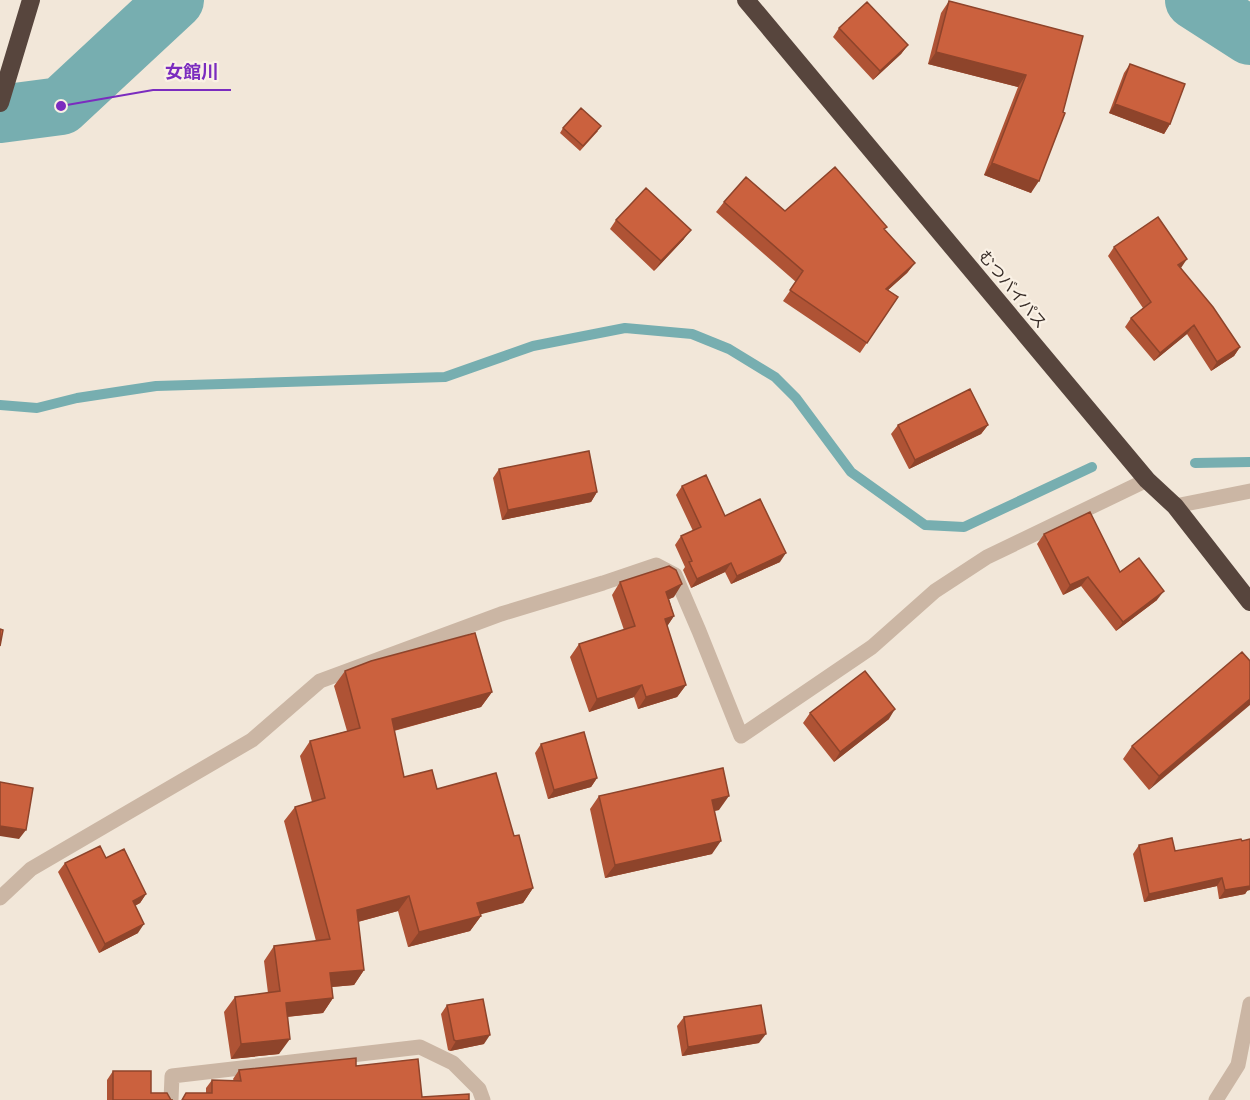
<svg xmlns="http://www.w3.org/2000/svg" width="1250" height="1100" font-family="Cabin,'Noto Sans JP',sans-serif">
  <style>
    .lines { fill: none; stroke-linecap: round; stroke-linejoin: round }
    .stream { stroke: #77aeb0; stroke-width: 10 }
    .river { stroke: #77aeb0; stroke-width: 58 }
    .minor { stroke: #cbb6a4; stroke-width: 15 }
    .highway { stroke: #57453d; stroke-width: 18 }
    .wall { fill: #af5335 }
    .shaded-wall { fill: #8e442b }
    .building { fill: #cb613e; stroke: #8e442b; stroke-width: 1.5 }
    .labels { text-anchor: middle; stroke-width: 4.5; stroke-linejoin: round; paint-order: stroke }
    .street-label { font-size: 16px; fill: #362b26; stroke: #faf1e5 }
    .leader { fill: none; stroke: #7b2cbf; stroke-width: 2 }
    .callout-dot { fill: #7b2cbf; stroke: #faf1e5; stroke-width: 2 }
    .callout-label { font-size: 18px; text-anchor: middle; font-weight: bold; fill: #7b2cbf; stroke: #faf1e5; stroke-width: 4.5; stroke-linejoin: round; paint-order: stroke }
  </style>
  <rect width="100%" height="100%" fill="#f2e7d9"/>
  <g class="lines">
    <!-- stream -->
    <path class="stream" d="M0 405 37 408 77 398 156 386 445 377 533 346 625 328 692 334 729 349 775 377 796 398 851 472 925 525 964 527 1092 467
      M1195 463 1250 462"/>
    <!-- river -->
    <path class="river" d="M1194 0 1250 36
      M0 114 61 106 175 0"/>
    <!-- minor -->
    <path class="minor" d="M1175 506 1250 491
      M0 898 31 869 252 740 320 681 501 614 603 583 656 565 675 575 699 631 741 736 872 647 935 591 987 557 1147 480
      M171 1100 172 1076 420 1047 453 1063 479 1089 483 1100
      M1216 1100 1238 1065 1250 1004"/>
    <!-- highway -->
    <path class="highway" d="M746 0 1147 480 1175 506 1250 602
      M0 103 31 0"/>
  </g>
  <!-- wall -->
  <path class="wall" d="M949 1 1083 36 1031 193 984 175 1018 87 928 64 941 13Z
    M839 28 908 45 901 54 873 80 833 37Z
    M1130 64 1170 124 1164 134 1109 113 1124 73Z
    M563 128 598 131 580 151 560 133Z
    M724 202 785 211 885 230 915 263 907 273 888 290 898 297 860 353 783 301 796 282 716 212Z
    M616 220 684 239 654 271 610 229Z
    M1114 247 1181 268 1240 347 1234 356 1211 371 1187 334 1154 361 1125 327 1131 318 1143 308 1108 256Z
    M898 425H988L981 434 909 469 891 434Z
    M499 469 597 492 591 502 502 520 493 478Z
    M682 486 725 516 780 562 731 584 725 572 691 588 683 570 685 567 675 545 681 536 693 531 676 495Z
    M1044 534 1120 572 1157 600 1116 631 1081 586 1063 595 1037 544Z
    M620 582 674 597 669 599 674 616 667 626 686 685 677 697 638 709 634 697 589 712 570 657 579 644 624 630 612 595Z
    M1250 661 1149 790 1123 759 1132 746Z
    M345 671 492 692 481 707 394 731 404 777 437 789 514 836 533 888 523 903 480 914 481 916 470 931 408 947 398 911 358 922 364 970 354 985 332 987 333 998 323 1013 287 1017 279 1054 231 1059 224 1012 235 997 268 993 264 961 274 946 316 941 284 821 295 807 312 802 300 756 310 741 347 731 334 686Z
    M810 713 889 719 834 762 803 723Z
    M541 744 597 778 591 787 548 799 535 753Z
    M599 796 719 810 714 811 712 854 605 878 590 809Z
    M1139 845 1175 851 1247 891 1245 894 1219 899 1217 886 1144 902 1133 854Z
    M106 858 146 894 140 903 135 906 138 933 99 953 58 872 65 863Z
    M447 1005 484 1044 450 1051 448 1050 441 1014Z
    M684 1017 759 1043 682 1056 677 1026Z
    M356 1066 422 1097 469 1100 206 1093V1088L212 1080 234 1081 233 1079 239 1070Z
    M113 1071 151 1093 173 1100H107V1080Z"/>
  <!-- shaded-wall -->
  <path class="shaded-wall" d="M908 45 901 54 873 80 880 71Z
    M936 52 1026 75 1018 87 928 64Z
    M1115 104 1170 124 1164 134 1109 113Z
    M992 163 1039 181 1031 193 984 175Z
    M691 230 684 239 654 271 661 261Z
    M1187 259 1181 268 1178 265Z
    M915 263 907 273 878 299 886 289Z
    M1194 325 1187 334 1154 361 1160 353Z
    M1240 347 1234 356 1211 371 1217 362Z
    M988 425 981 434 909 469 915 460Z
    M597 492 591 502 502 520 508 510Z
    M786 553 780 562 731 584 737 576Z
    M731 563 725 572 691 588 697 579Z
    M1088 577 1081 586 1063 595 1070 585Z
    M682 584 674 597 658 604 666 592Z
    M1164 591 1157 600 1116 631 1123 622Z
    M674 616 666 628 665 619Z
    M642 685 634 697 589 712 597 699Z
    M686 685 677 697 638 709 646 697Z
    M492 692 481 707 381 734 392 719Z
    M1250 699V705L1149 790 1159 776Z
    M895 709 889 719 834 762 840 752Z
    M597 778 591 787 548 799 554 790Z
    M729 796 719 810 702 813 712 800Z
    M0 826 26 830 19 839 0 836Z
    M721 841 712 854 605 878 615 865Z
    M1222 878 1217 886 1144 902 1149 894Z
    M1250 883V890L1247 891 1245 894 1219 899 1225 890Z
    M533 888 523 903 467 918 477 903Z
    M146 894 140 903 126 910 133 901Z
    M409 896 398 911 346 925 357 910Z
    M481 916 470 931 408 947 419 932Z
    M144 924 138 933 99 953 105 944Z
    M364 970 354 985 320 988 330 973Z
    M333 998 323 1013 275 1018 286 1003Z
    M766 1034 759 1043 682 1056 688 1047Z
    M490 1035 484 1044 450 1051 456 1041Z
    M290 1039 279 1054 231 1059 241 1044Z"/>
  <!-- building -->
  <path class="building" d="M949 1 1083 36 1063 112 1065 113 1039 181 992 163 1026 75 936 52Z
    M867 2 908 45 880 71 839 28Z
    M1130 64 1185 84 1170 124 1115 104Z
    M581 108 601 126 583 146 563 128Z
    M835 167 887 227 884 229 915 263 886 289 898 297 867 343 790 290 803 271 724 202 746 177 785 211Z
    M646 188 691 230 661 261 616 220Z
    M1158 217 1187 259 1178 265 1213 307 1240 347 1217 362 1194 325 1160 353 1131 318 1151 302 1114 247Z
    M970 389 988 425 915 460 898 425Z
    M589 451 597 492 508 510 499 469Z
    M706 475 725 516 760 499 786 553 737 576 731 563 697 579 689 562 692 561 681 536 701 527 682 486Z
    M1090 512 1120 572 1139 558 1164 591 1123 622 1088 577 1070 585 1044 534Z
    M669 566 676 570 682 584 666 592 674 616 665 619 686 685 646 697 642 685 597 699 579 644 635 626 620 582Z
    M0 629 3 630 0 646Z
    M475 633 492 692 392 719 404 777 432 770 437 789 496 773 514 836 519 835 533 888 477 903 481 916 419 932 409 896 357 910 364 970 330 973 333 998 286 1003 290 1039 241 1044 235 997 280 991 274 946 330 939 295 807 325 798 310 741 360 728 345 671 371 661Z
    M1242 652 1250 661V699L1159 776 1132 746Z
    M865 671 895 709 840 752 810 713Z
    M584 732 597 778 554 790 541 744Z
    M723 768 729 796 712 800 721 841 615 865 599 796Z
    M0 782 33 788 26 830 0 826Z
    M1172 838 1175 851 1241 839 1242 841 1250 839V886L1225 890 1222 878 1149 894 1139 845Z
    M100 846 106 858 124 849 146 894 133 901 144 924 105 944 65 863Z
    M483 999 490 1035 456 1041 454 1040 447 1005Z
    M761 1005 766 1034 688 1047 684 1017Z
    M356 1058V1066L418 1059 422 1097 469 1094V1100H182L186 1093H212V1080L241 1081 239 1070Z
    M113 1071H151V1093H167L171 1100H173H113Z"/>
  <g class="labels">
    <!-- street labels -->
    <g class="street-label">
      <text transform="translate(1013 289) rotate(50)" y="6">むつバイパス</text>
    </g>
  </g>
  <!-- callouts -->
  <path class="leader" d="M61 106L153 90H231"/>
  <circle class="callout-dot" cx="61" cy="106" r="6"/>
  <g class="callout-label">
    <text x="192" y="78">女館川</text>
  </g>
</svg>
